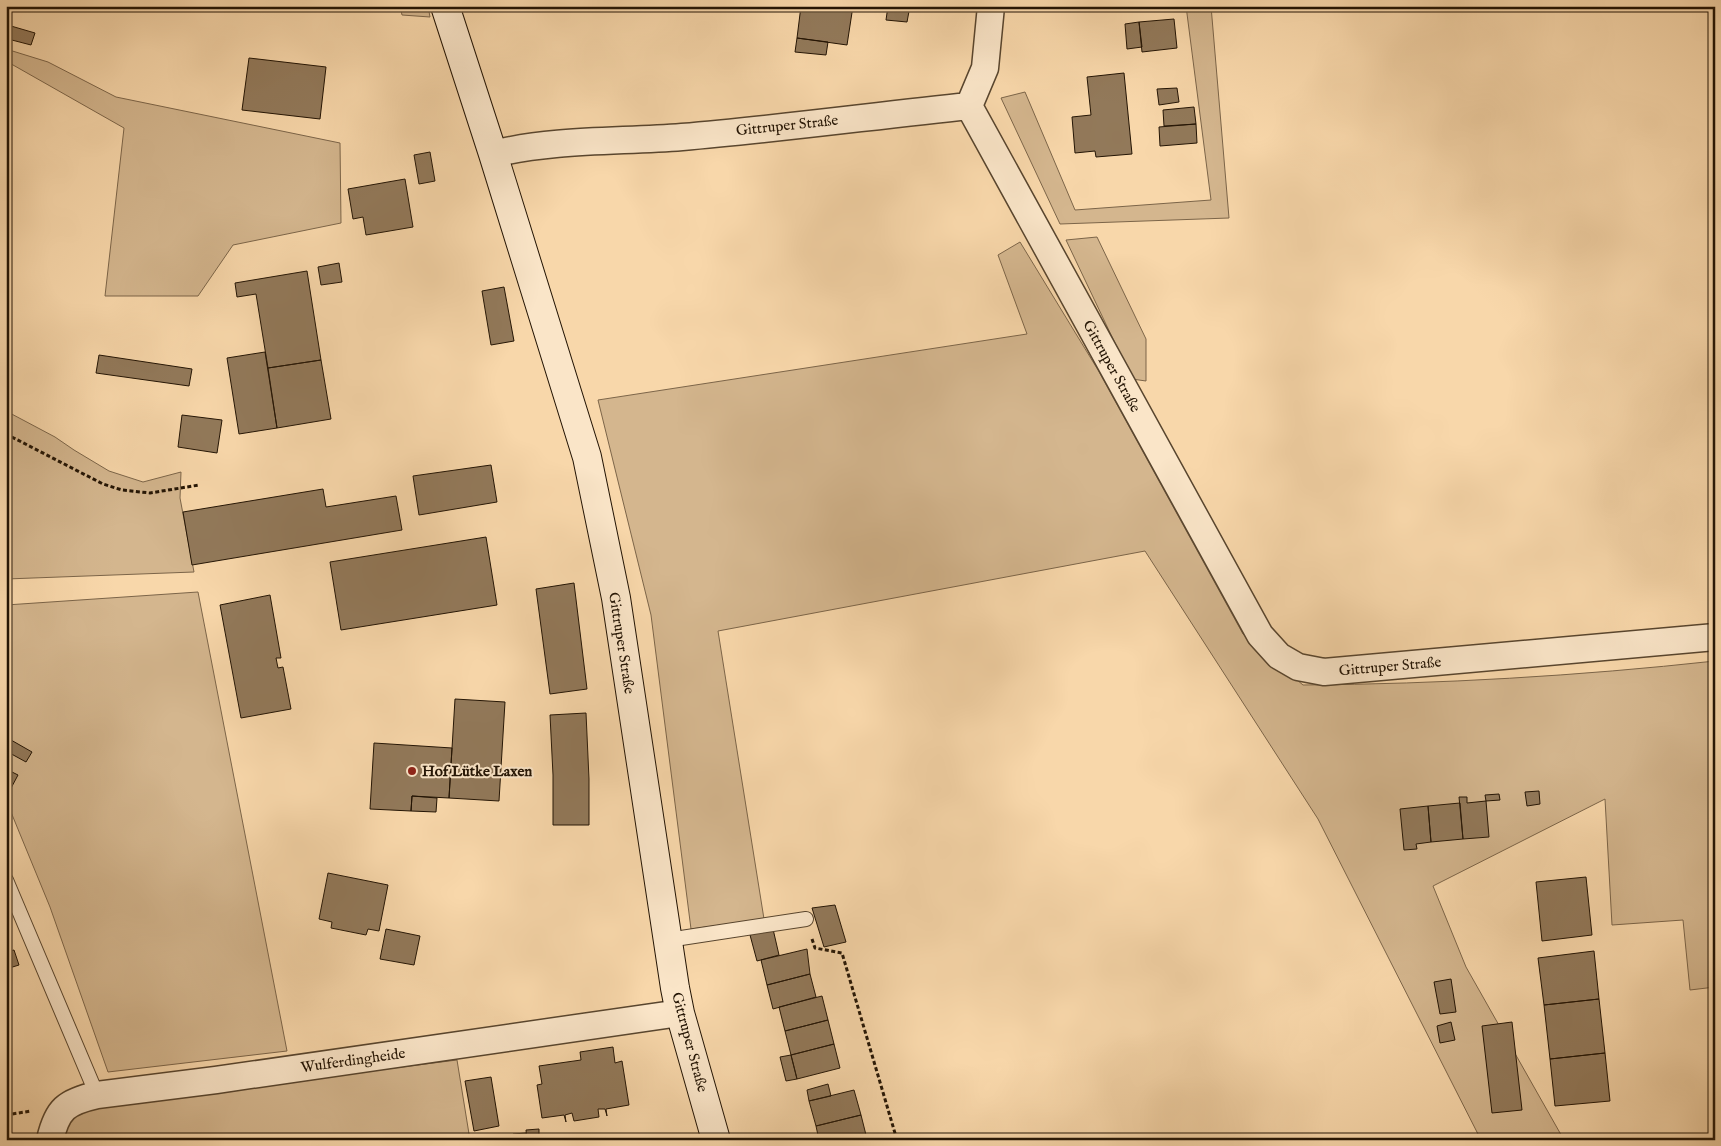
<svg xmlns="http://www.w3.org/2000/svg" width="1721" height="1146" font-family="'IM FELL English',serif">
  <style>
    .green { fill: #d4b68e; stroke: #7c6549 }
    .building { fill: #92795a; stroke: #231404 }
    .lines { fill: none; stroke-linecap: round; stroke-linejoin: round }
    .lane-casing { stroke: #58452e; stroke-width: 16 }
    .street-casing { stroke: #58452e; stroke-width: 29 }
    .secondary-casing { stroke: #231404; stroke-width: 30 }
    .path { stroke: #231404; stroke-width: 3; stroke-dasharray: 4 2.5; stroke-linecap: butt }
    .lane { stroke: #fae5c8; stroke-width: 14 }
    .street { stroke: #fae5c8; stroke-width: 26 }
    .secondary { stroke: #fae5c8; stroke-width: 28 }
    .poi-dot { fill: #8f2418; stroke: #fae5c8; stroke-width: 2 }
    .labels { text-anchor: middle; stroke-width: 4; stroke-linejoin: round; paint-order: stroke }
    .street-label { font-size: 15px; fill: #231404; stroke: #fae5c8 }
    .poi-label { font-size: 15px; font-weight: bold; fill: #231404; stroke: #fae5c8; text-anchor: start }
  </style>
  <rect width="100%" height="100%" fill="#f8d7aa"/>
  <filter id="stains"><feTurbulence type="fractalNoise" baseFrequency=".004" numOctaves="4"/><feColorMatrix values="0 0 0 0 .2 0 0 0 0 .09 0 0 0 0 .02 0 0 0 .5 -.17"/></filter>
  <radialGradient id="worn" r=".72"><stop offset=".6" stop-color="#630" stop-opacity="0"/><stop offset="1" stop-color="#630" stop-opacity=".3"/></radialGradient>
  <!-- green -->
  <path class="green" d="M400 6H428L430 17 402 15Z
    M1186 6H1211L1229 218 1060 224 1001 98 1025 92 1075 210 1211 200Z
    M6 49 48 62 116 97 340 143 341 223 233 245 198 296H105L124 128 6 61Z
    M1097 237 1146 339V381L1132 379 1066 240Z
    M1020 242 1098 370 1243 634 1303 685C1441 684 1578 676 1715 661V987L1690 990 1683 920 1612 925 1605 799 1433 886 1466 967 1564 1140H1481L1318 819 1145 551 718 631 764 919 691 929 651 615 598 400 1027 334 998 255Z
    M6 411 55 437 74 450 109 471 143 482 181 472 180 498 194 572 6 579Z
    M198 592 287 1051 108 1072 50 907 6 800V605Z
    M457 1060 470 1140H62L63 1130 78 1108Z"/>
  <!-- building -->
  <path class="building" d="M801 6H853L847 45 797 38Z
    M888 6H910L907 22 886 20Z
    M1174 19 1177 48 1142 52 1139 22Z
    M1139 22 1142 47 1127 49 1125 24Z
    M11 26 35 33 31 45 8 39Z
    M797 38 828 42 826 55 795 52Z
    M249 58 326 67 320 119 242 110Z
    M1124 73 1132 154 1096 157 1095 151 1075 153 1072 117 1091 115 1087 77Z
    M1177 88 1179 102 1159 105 1157 89Z
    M1194 107 1196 124 1164 126 1163 110Z
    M1196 124 1197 143 1160 146 1159 127Z
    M430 152 435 181 419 184 414 155Z
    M405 179 413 227 366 235 363 217 353 219 348 189Z
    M339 263 342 282 321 285 318 267Z
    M307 271 321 360 268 368 256 294 237 297 235 283Z
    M504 287 514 341 491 345 482 291Z
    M265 352 277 428 239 434 227 358Z
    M99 355 192 369 189 386 96 373Z
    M321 360 331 419 277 428 268 368Z
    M182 415 222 420 217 453 178 447Z
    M491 465 497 502 419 515 413 476Z
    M323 489 326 507 396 496 402 530 192 565 183 512Z
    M486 537 497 605 341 630 330 562Z
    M574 583 587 689 550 694 536 589Z
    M270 595 281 658H276L278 668 283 667 291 709 241 718 220 605Z
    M455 699 505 702 499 801 449 798Z
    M586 713 589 779V825H553V775L550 715Z
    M11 740 32 752 26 762 6 751Z
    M374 743 452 748 449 798 412 796 411 811 370 809Z
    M6 769 18 775 10 790 6 788Z
    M1539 791 1540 804 1527 806 1525 792Z
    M1499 794 1500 800 1486 801 1485 795Z
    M412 796 437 798 436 812 411 811Z
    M1459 797H1467V803L1486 801 1489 837 1463 839Z
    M1460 803 1463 839 1431 842 1428 806Z
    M1428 806 1431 842 1416 844 1417 849 1404 850 1400 809Z
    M328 873 388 885 379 931 368 929 366 935 331 928 332 922 319 919Z
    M1586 877 1592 935 1542 941 1536 882Z
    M835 905 846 942 824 947 812 908Z
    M386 929 420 936 414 965 380 959Z
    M773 929 779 955 757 961 750 935Z
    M807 949 810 974 767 985 761 960Z
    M14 950 19 965 6 969V952Z
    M1594 951 1599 999 1544 1005 1538 958Z
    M810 974 816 997 773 1009 767 985Z
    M1451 979 1456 1012 1440 1014 1434 982Z
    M822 996 828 1020 785 1031 779 1007Z
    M1599 999 1605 1053 1550 1059 1544 1005Z
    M828 1020 834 1044 791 1055 785 1031Z
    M1451 1022 1455 1040 1440 1043 1437 1026Z
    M1512 1022 1522 1110 1492 1113 1482 1026Z
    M834 1044 840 1068 797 1079 791 1055Z
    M613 1047 615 1063 622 1061 629 1105 606 1109 607 1116 605 1109H598L599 1117 574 1121 572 1113 565 1115 566 1122 564 1115 542 1118 537 1085 542 1084 539 1066 581 1060 580 1052Z
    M1605 1053 1610 1101 1555 1106 1550 1059Z
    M791 1055 797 1079 786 1081 780 1057Z
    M491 1077 499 1126 474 1131 465 1081Z
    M828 1084 831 1096 809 1101 807 1090Z
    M854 1090 861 1115 816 1126 809 1101Z
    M861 1115 867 1139 819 1140 816 1126Z
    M539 1129V1140H527L526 1130Z
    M526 1133 527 1140H514L513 1134Z"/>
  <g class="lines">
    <!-- lane casing -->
    <g class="lane-casing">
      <path id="lane" d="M6 880 97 1095
        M668 940 806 919"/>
    </g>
    <!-- street casing -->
    <g class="street-casing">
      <path id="street" d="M969 106 985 68 991 6
        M493 154C555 139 619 142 682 137 778 129 873 116 969 106L1260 635 1279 656 1298 667 1324 672 1715 637
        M50 1140C57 1109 66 1102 97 1095L216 1080 680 1013"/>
    </g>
    <!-- secondary casing -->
    <g class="secondary-casing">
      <path id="secondary" d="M445 6 493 154 587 457 616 598 675 988 680 1013 716 1140"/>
    </g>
    <!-- path -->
    <path class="path" d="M6 434 103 484 122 490 150 493 199 485
      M812 939 815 948 842 953 897 1140
      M6 1115 31 1111"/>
    <!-- lane -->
    <use href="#lane" class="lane"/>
    <!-- street -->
    <use href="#street" class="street"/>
    <!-- secondary -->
    <use href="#secondary" class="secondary"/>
  </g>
  <!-- markers -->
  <circle class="poi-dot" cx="412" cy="771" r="5"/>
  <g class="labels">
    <!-- street labels -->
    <g class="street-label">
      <text transform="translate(787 125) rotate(-6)" y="5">Gittruper Straße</text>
      <text transform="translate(1112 366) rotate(61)" y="5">Gittruper Straße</text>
      <text transform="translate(622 643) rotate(81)" y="5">Gittruper Straße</text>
      <text transform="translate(1390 666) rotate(-5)" y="5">Gittruper Straße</text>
      <text transform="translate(690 1042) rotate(75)" y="5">Gittruper Straße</text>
      <text transform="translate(353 1060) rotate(-8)" y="5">Wulferdingheide</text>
    </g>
    <!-- poi labels -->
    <g class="poi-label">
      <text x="422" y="776">Hof Lütke Laxen</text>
    </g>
  </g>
  <!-- margin -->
  <rect width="1721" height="1146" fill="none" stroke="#f8d7aa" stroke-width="25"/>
  <rect x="8" y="8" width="1706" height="1131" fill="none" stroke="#231404" stroke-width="2.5"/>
  <rect x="12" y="12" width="1696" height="1121" fill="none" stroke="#231404"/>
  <rect width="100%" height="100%" filter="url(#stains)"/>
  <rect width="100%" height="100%" fill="url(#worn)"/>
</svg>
